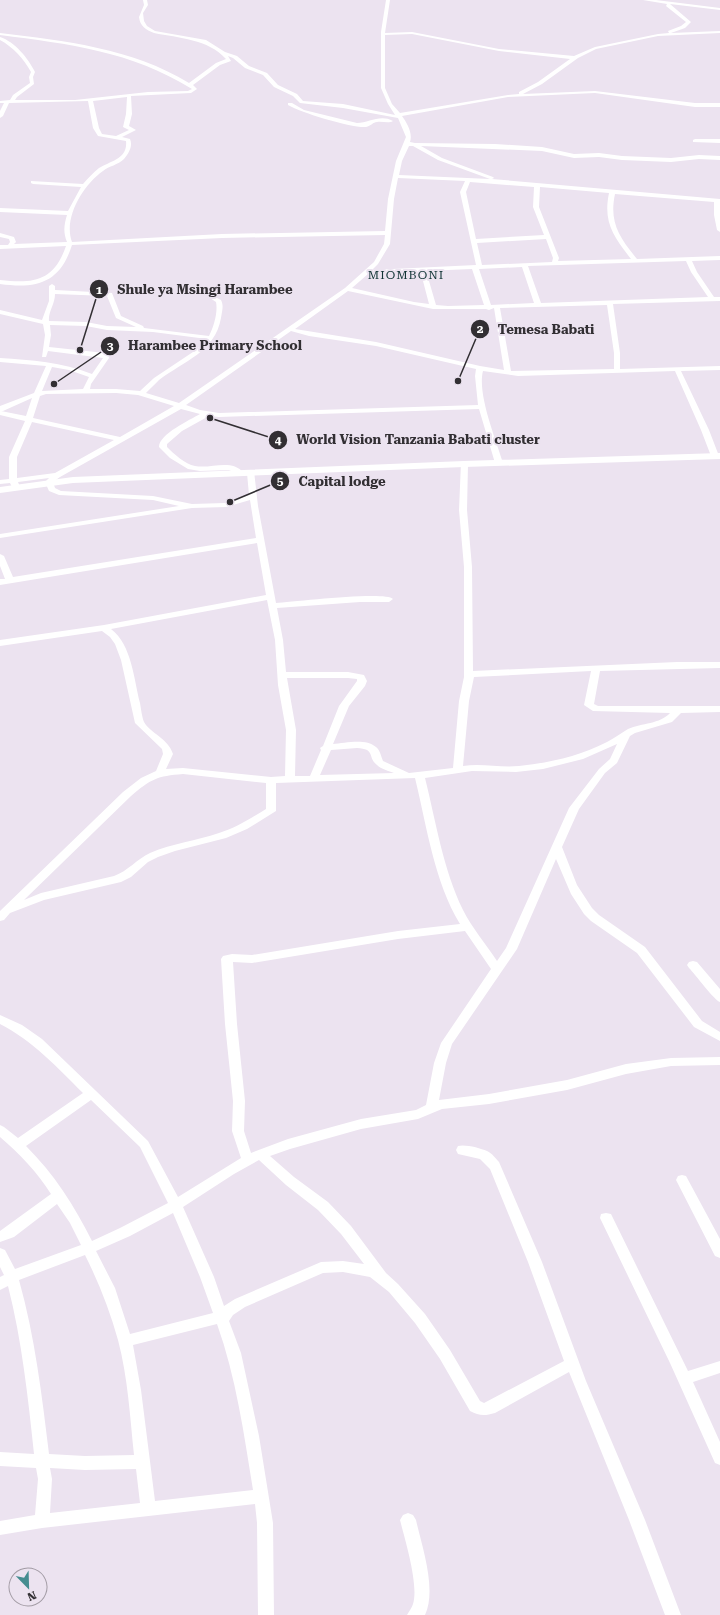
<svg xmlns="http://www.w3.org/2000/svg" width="720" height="1615" font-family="'Roboto Serif',serif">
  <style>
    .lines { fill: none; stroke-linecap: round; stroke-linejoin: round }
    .minor { fill: #fff; fill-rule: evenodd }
    .highway { fill: #fff; fill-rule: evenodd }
    .labels { text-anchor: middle; stroke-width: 4; stroke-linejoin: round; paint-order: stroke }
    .far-quarter-label { font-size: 12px; letter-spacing: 1px; fill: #103335; stroke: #ece3f0 }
    .leader { fill: none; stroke: #322f33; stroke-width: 1.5 }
    .callout-dot { fill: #322f33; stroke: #ece3f0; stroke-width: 1.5 }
    .mark-label { font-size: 12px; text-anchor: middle; font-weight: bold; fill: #fff }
    .callout-label { font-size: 13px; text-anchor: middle; font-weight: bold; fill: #322f33; stroke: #ece3f0; stroke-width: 4; stroke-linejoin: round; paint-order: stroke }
  </style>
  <rect width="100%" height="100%" fill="#ece3f0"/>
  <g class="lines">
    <!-- minor -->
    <path class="minor" d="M143 0H147L148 5 143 13 144 21 147 26 155 31 206 40 225 52 237 56 249 66 267 73 278 85 297 94 303 101 343 104 395 115 388 104 381 88V32L386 0H390L385 33 412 32 499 49 574 56 595 47 658 34 669 33 668 31 681 26 686 22 666 6 667 4 643 0H656L720 8V10L670 4 691 22 685 28 671 33 720 31V33L658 36 596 49 578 58 542 84 523 94 595 91 695 103H720V107H695L595 93 508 97 402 116C407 123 413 133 410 142L415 143 495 144 542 147 574 154 599 153 622 156 671 158 699 155 720 156V160L699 159 671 162 622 160 599 157 574 158 542 151 421 146 442 158 493 177 494 178 492 179 720 199V232L717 230 714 215V202L615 194C609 222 619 237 637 259L720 256V260L692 261 697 272 714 297H720V301L613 304 620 353V369L720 366V370L681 371 709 430 719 456 718 458H715L711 456 701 430 675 371 518 376 483 371C477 394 496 440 503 463L502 465H499L495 463 479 409 219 417 209 416 182 431 167 444V447C174 454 185 464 195 466 212 469 231 458 244 473L240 475 229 470 200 471 188 469 170 458 159 447C159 434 190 420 200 414L181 409 60 477 53 482 55 488 61 491 153 496 192 504 225 503 249 495 247 473 251 471H254L258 506 276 603C293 602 385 591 393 599L389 602H360L277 608 283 640 286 672H348L364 675 367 681 365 686 349 706 333 744C345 743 366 738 376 747 380 750 381 756 383 761L409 773 453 768 459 701 464 677V567L459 510 461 462H464L468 464 467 510 472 567 473 671 677 662H720V668L600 671 594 704 598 706H720V712L681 713 672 722 635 733 630 736 617 763 605 773 579 809 562 847 577 885 592 908 599 915 645 947 702 1021 720 1032V1041L694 1027 637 953 591 921 584 914 571 894 556 859 517 949 452 1044 446 1063 439 1100 489 1094 567 1080 626 1064 671 1058 720 1057V1065L671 1066 626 1074 567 1090 489 1104 442 1109 418 1119 361 1129 290 1149 270 1156 294 1177 328 1202 351 1226 386 1273 398 1284 425 1314 450 1350 480 1401 484 1403 564 1361 528 1262 490 1169 480 1159 458 1154 456 1150 458 1146C465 1144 480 1148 487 1151 492 1153 496 1159 499 1162L542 1262 586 1381 645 1520 681 1615H665L629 1520 569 1372 495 1413C485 1416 479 1416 470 1411L440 1359 415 1323 389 1292 370 1277 343 1272 323 1273 245 1307 233 1315 229 1321 241 1353 259 1436 273 1523 274 1615H258L257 1523 255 1504 42 1528 0 1535V1521L35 1515 38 1479 36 1468 0 1466V1452L34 1454C28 1398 22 1341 8 1286L0 1290V1277L4 1275 0 1267V1248L5 1250 15 1269 81 1245 70 1223 57 1204 14 1237 0 1242V1231L51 1194C37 1172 20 1154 0 1137V1125L4 1127 18 1138 83 1093C57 1067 33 1041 0 1024V1015L22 1025 42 1039 148 1141 178 1197 241 1158 232 1131 233 1101 225 1024 221 959 223 956 232 954 252 955 398 931 460 924C434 881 427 827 415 778L276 783V811L247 829 226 838 175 851 158 857 148 862 131 877 121 882 44 900 10 913 4 920 0 921V911L123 792 141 778 156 771 163 754 162 749 135 723 121 660 115 644 110 637 102 631 0 646V640L104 625 266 595 257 543 0 585V579H5L0 566V554L4 556 13 577 256 538 250 500 226 507 192 508 0 538V534L179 506 153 500 59 495 49 491 45 482 49 478 18 482 20 487 16 489H13L10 483 0 484V480L9 479V457L25 421 0 415V406L34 393 46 366 0 362V358C31 360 62 362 92 374L103 358 48 351 46 357H42L45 335 43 324 0 314V310L42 320 49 301V286L52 284 55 286V290L112 293 121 316 143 326 144 328 209 336C214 326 218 312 216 302L210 298 213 296 221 300C224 306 222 311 221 318 215 352 184 361 159 380 155 384 150 389 146 393L179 403 345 288 374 262 384 244 385 235 222 238 72 245C60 283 37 289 0 284V280C34 284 54 281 66 246L0 249V245H8L10 242 9 239 0 237V233L14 237 16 242 14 244 67 242C63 232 64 225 67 215L0 212V208L68 211 81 187 33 184 31 183V181L83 184C88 178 93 173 99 168 110 161 128 159 126 141L98 136 93 128 88 101 9 103 3 116 0 118V111L4 103H0V101L10 100 13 95 30 83 29 77 31 72C24 59 13 47 0 40V37C15 42 28 58 35 72L33 77 34 84 17 97 15 100H75L148 92 188 91 192 89C131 51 69 44 0 35V33C65 41 132 48 189 83L216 63 226 59C208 39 179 38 154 33 146 30 140 26 139 17L144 5ZM412 34 499 51 570 59 538 82 519 92V94L508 95 400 113 392 104 385 88V35ZM228 56 233 58 245 68 263 75 274 87 293 96 300 103 343 108 398 118 406 137 396 161 388 199 385 231 222 234 72 242C63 218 83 185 103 171 109 166 118 165 124 159 129 153 133 146 130 139L122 137 136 130 129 126 132 114 131 96 191 93 197 89 193 85 220 65 231 61ZM127 97 126 114 123 127 129 130 116 136 102 134 99 128 93 101ZM409 146H413L438 160 490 179 399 175 402 161ZM398 178 465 181 460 192 476 265 372 270 378 264 390 244 394 199ZM470 182 534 187 533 207 544 235 476 239 466 192ZM540 187 609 193C603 222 613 236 631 259L558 261 559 258 539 207ZM546 239 553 258 552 262 482 265 477 243ZM686 261 691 272 708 297 541 303 528 266ZM522 267 534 303 491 305 479 269ZM472 269 484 305 448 306 436 305 429 281 424 271ZM418 272 423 281 429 304 414 302 352 288 368 274ZM348 291 433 309H486L489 310 494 308 504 370 480 366 376 342 295 329ZM55 294 107 296 116 318 136 327 107 326 86 322 49 321C48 312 55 304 55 294ZM607 305 614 353V369L511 371 500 308ZM50 325 86 326 107 330 153 332 207 339 196 350 154 378 140 391 116 389H90L91 384 109 358 108 355 105 353 49 347 51 335ZM291 331 309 336 376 346 476 369 475 376 478 405 219 413 200 410 186 405ZM52 367 69 370 89 377 83 389 42 391ZM116 393 138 395 174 406 120 437 33 418 40 396 46 394ZM32 398 26 416 1 411H3ZM32 422 114 440 55 473 17 478V457ZM267 600 275 640 278 685 286 730 285 776 271 777 183 768 166 769 173 754C168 738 151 734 144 722 142 717 141 709 140 703 134 680 132 645 111 629ZM591 671 584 705 593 711 670 713C660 724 642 723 628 729 621 733 615 738 607 742 580 756 549 763 519 766 500 768 482 763 463 766L469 701 474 677ZM287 678H348L357 679V681L339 706 323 746 320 748 321 750 310 776H295L296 730ZM617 744 610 759 599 769 569 808 506 948 497 961C486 944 472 928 463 910 443 869 436 822 425 778L472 771 516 772 543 769 583 759ZM357 748C376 749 367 757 377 765 381 769 389 771 394 773L320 775 331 750ZM183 774 266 783V809C251 818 236 828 219 833 196 841 173 843 150 853 137 859 128 871 114 876L41 893 24 900 131 796C151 779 157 776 183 774ZM465 931 491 969 441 1043 434 1063 426 1105 416 1110 361 1119 288 1139 251 1153 244 1131 245 1101 237 1024 233 962 252 963 398 939ZM91 1100 140 1147 168 1203 120 1228 92 1241C74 1205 54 1174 26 1146ZM259 1160 286 1185 318 1210 341 1234 364 1264 343 1261 321 1262 235 1299 224 1306 214 1277 183 1207 234 1174ZM173 1213 200 1277 213 1313 130 1334 115 1288 96 1251 130 1236ZM85 1255C99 1283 110 1311 118 1340 128 1378 130 1417 134 1455L85 1456 49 1454C42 1396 35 1337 19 1280ZM217 1324C236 1377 244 1434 253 1490L155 1501 141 1390 133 1345ZM50 1468 85 1470 136 1469 140 1503 50 1513 52 1479Z
      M288 103H292L304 110 357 123C369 123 380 114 393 121 388 124 383 121 377 122 373 122 371 126 366 127 351 128 302 113 288 105Z
      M695 139H720V143L693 142V140Z
      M693 961 697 962 720 989V1002C715 1001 695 974 689 968L687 965 689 962Z
      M682 1175 686 1176 720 1239V1258L715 1256 676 1180 678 1176Z
      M606 1213 611 1214 688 1371 720 1361V1373L693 1382 720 1442V1465L715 1463 670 1363 600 1218 601 1214Z
      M408 1513 413 1515 416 1520C422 1547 437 1589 425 1615H407C409 1611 412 1608 413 1604 419 1585 405 1540 400 1520L403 1515Z"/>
    <!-- highway -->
    <path class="highway" d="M720 453V459L464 467 73 483 0 493V487L73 477 464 461Z"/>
  </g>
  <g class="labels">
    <!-- far-quarter labels -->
    <g class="far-quarter-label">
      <text x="406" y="279">MIOMBONI</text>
    </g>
  </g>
  <!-- callouts -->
  <path class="leader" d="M80 350L99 289M458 381L480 329M54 384L110 346M210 418L278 440M230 502L280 481"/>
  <g class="callout-dot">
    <circle cx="80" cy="350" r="4"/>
    <circle cx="458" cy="381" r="4"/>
    <circle cx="54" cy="384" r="4"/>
    <circle cx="210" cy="418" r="4"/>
    <circle cx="230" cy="502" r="4"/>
    <circle cx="99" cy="289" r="10"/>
    <circle cx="480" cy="329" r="10"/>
    <circle cx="110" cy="346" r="10"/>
    <circle cx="278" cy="440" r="10"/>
    <circle cx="280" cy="481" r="10"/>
  </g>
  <g class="mark-label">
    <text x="99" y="294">1</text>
    <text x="480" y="333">2</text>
    <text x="110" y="350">3</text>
    <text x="278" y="444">4</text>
    <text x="280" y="485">5</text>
  </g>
  <g class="callout-label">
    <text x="205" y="294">Shule ya Msingi Harambee</text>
    <text x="546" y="334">Temesa Babati</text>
    <text x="215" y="350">Harambee Primary School</text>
    <text x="418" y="444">World Vision Tanzania Babati cluster</text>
    <text x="342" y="486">Capital lodge</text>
  </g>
  <!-- north arrow -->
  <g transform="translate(28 1587) rotate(157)"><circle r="19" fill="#ece3f0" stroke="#a29ba4"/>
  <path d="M0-3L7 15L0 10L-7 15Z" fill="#458d90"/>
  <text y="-6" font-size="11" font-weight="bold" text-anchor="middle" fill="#322f33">N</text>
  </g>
</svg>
